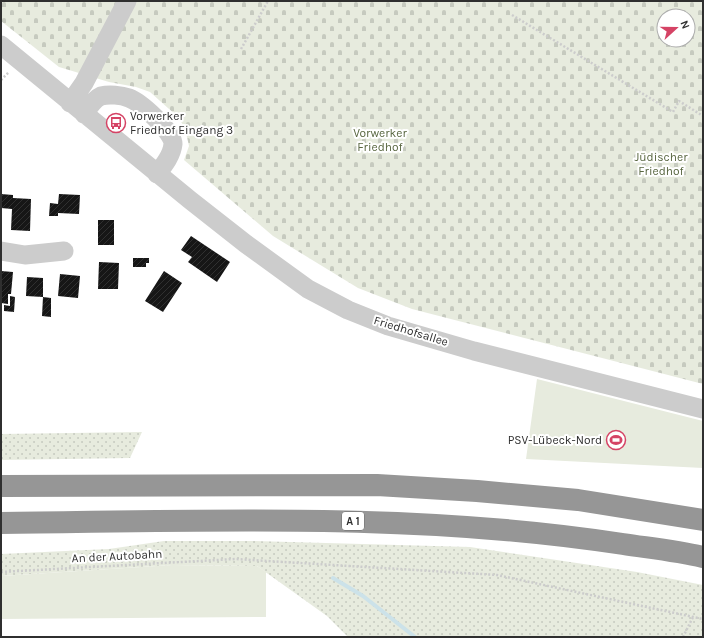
<svg xmlns="http://www.w3.org/2000/svg" width="704" height="638" font-family="Karla,sans-serif">
  <style>
    .grass { fill: url(#grass-dots) }
    .cemetery { fill: url(#cemetery-stones); fill-rule: evenodd }
    .green { fill: #e7ebde }
    .lines { fill: none; stroke-linecap: round; stroke-linejoin: round }
    .stream { stroke: #cce2e9; stroke-width: 4 }
    .building { fill: url(#building-hatch) }
    .path { stroke: #ccc; stroke-width: 2.5; stroke-dasharray: 2 2; stroke-linecap: butt }
    .minor { stroke: #ccc; stroke-width: 19 }
    .highway { stroke: #969696; stroke-width: 22 }
    .labels { text-anchor: middle; stroke-width: 4; stroke-linejoin: round; paint-order: stroke }
    .shield { fill: #fff; stroke: #6d6d6d; stroke-width: 1 }
    .shield-label { font-size: 11px; font-weight: bold; fill: #2f2f2f }
    .poi-label { font-size: 12px; fill: #2f2f2f; stroke: #fff; text-anchor: start }
    .park-label { font-size: 12px; fill: #596741; stroke: #fff }
    .street-label { font-size: 12px; fill: #2f2f2f; stroke: #fff }
  </style>
  <defs>
    <pattern id="grass-dots" width="8" height="8" patternUnits="userSpaceOnUse"><rect width="8" height="8" fill="#e7ebde"/><path d="M2 2h.1M6 6h.1" fill="none" stroke="#c6cabf" stroke-width="1.8" stroke-linecap="round"/></pattern>
    <pattern id="cemetery-stones" width="16" height="16" patternUnits="userSpaceOnUse"><rect width="16" height="16" fill="#e7ebde"/><path d="M2 7V4a2 2 0 0 1 4 0v3zM10 15v-3a2 2 0 0 1 4 0v3z" fill="#c6cabf"/></pattern>
    <pattern id="building-hatch" width="6" height="6" patternUnits="userSpaceOnUse"><rect width="6" height="6" fill="#161616"/><path d="M-1 1l2-2M0 6l6-6M5 7l2-2" fill="none" stroke="#303030"/></pattern>
  </defs>
  <rect width="100%" height="100%" fill="#fff"/>
  <!-- grass -->
  <path class="grass" d="M142 432 130 458 1 460V434Z
    M164 541H252L470 547 637 572 703 585V637H348L327 616 257 566 172 565 1 576V554L109 549Z"/>
  <!-- cemetery -->
  <path class="cemetery" d="M1 1H703V384L412 309 358 288 273 236 184 160 189 146 185 128 178 117 150 92 136 87 109 82 59 67 1 21ZM664 16H688V40H664Z"/>
  <!-- green -->
  <path class="green" d="M537 379 703 421V468L526 459Z
    M172 565 257 566 266 572V617L1 619V576Z"/>
  <g class="lines">
    <!-- stream -->
    <path class="stream" d="M333 578 363 596 415 637"/>
  </g>
  <!-- building -->
  <path class="building" d="M1 194 13 195V198L31 199 30 231 11 230 12 209 1 208Z
    M59 194 80 195 79 214 58 213V216H49L50 203 58 204Z
    M98 220H114V245H98Z
    M191 236 230 262 217 282 188 262 192 257 181 250Z
    M133 258H149V263H146V267H133Z
    M99 262 119 263 118 289H98Z
    M1 271 13 272 11 294H8V304L1 303Z
    M164 271 182 283 163 312 145 301Z
    M60 274 80 276 78 298 58 296Z
    M27 277 43 278V297L51 298V317L42 316 43 297 26 296Z
    M10 296 15 297 14 312 4 311V305L10 306Z"/>
  <g class="lines">
    <!-- path -->
    <path class="path" d="M512 15 673 112 679 101 703 116
      M241 49 268 1
      M1 80 9 72
      M1 572 235 559 497 575 703 619
      M683 637 693 617"/>
    <!-- minor -->
    <path class="minor" d="M1 45 190 200 246 244 308 289 348 310 388 326 474 351 703 409
      M70 103 84 83 127 1
      M84 114C88 108 94 99 101 96 109 94 121 95 129 98 140 102 173 131 173 144 172 155 164 165 157 174
      M1 251 25 255 64 251"/>
    <!-- highway -->
    <path class="highway" d="M1 486 377 485 477 491 578 500 703 520
      M1 523C208 521 417 512 623 544 649 548 677 551 703 557"/>
  </g>
  <!-- icons -->
  <defs>
    <g id="bus-ring" transform="scale(1)"><circle r="9.5" fill="#fff" stroke="#d54365" stroke-width="1.5"/><path d="M-5-6H5V4H4V6H2V4H-2V6H-4V4H-5ZM-3.5-4V0h7V-4ZM-3.5 1.2v1.5H-2V1.2ZM2 1.2v1.5H3.5V1.2Z" fill="#d54365"/></g>
    <g id="stadium-ring" transform="scale(1)"><circle r="9.5" fill="#fff" stroke="#d54365" stroke-width="1.5"/><path d="M0-5a6.5 5 0 1 0 0 10a6.5 5 0 1 0 0-10ZM-3.5-1.8h7v3.6h-7Z" fill="#d54365"/></g>
  </defs>
  <g fill-rule="evenodd">
    <use href="#bus-ring" x="116" y="123"/>
    <use href="#stadium-ring" x="616" y="440"/>
  </g>
  <g class="labels">
    <!-- shield labels -->
    <rect class="shield" x="342" y="512" width="22" height="18" rx="3"/>
    <g class="shield-label">
      <text x="353" y="525">A 1</text>
    </g>
    <!-- poi labels -->
    <g class="poi-label">
      <text x="130" y="120">Vorwerker<tspan x="130" dy="14">Friedhof Eingang 3</tspan></text>
      <text x="602" y="444" text-anchor="end">PSV-Lübeck-Nord</text>
    </g>
    <!-- park labels -->
    <g class="park-label">
      <text x="380" y="137">Vorwerker<tspan x="380" dy="14">Friedhof</tspan></text>
      <text x="661" y="161">Jüdischer<tspan x="661" dy="14">Friedhof</tspan></text>
    </g>
    <!-- street labels -->
    <g class="street-label">
      <text transform="translate(411 331) rotate(17)" y="4">Friedhofsallee</text>
      <text transform="translate(117 556) rotate(-3)" y="4">An der Autobahn</text>
    </g>
  </g>
  <!-- border -->
  <rect width="704" height="638" fill="none" stroke="#2f2f2f" stroke-width="4"/>
  <!-- north arrow -->
  <g transform="translate(676 28) rotate(69)"><circle r="19" fill="#ffffff" stroke="#acacac"/>
  <path d="M0-3L7 15L0 10L-7 15Z" fill="#d54365"/>
  <text y="-6" font-size="11" font-weight="bold" text-anchor="middle" fill="#2f2f2f">N</text>
  </g>
</svg>
